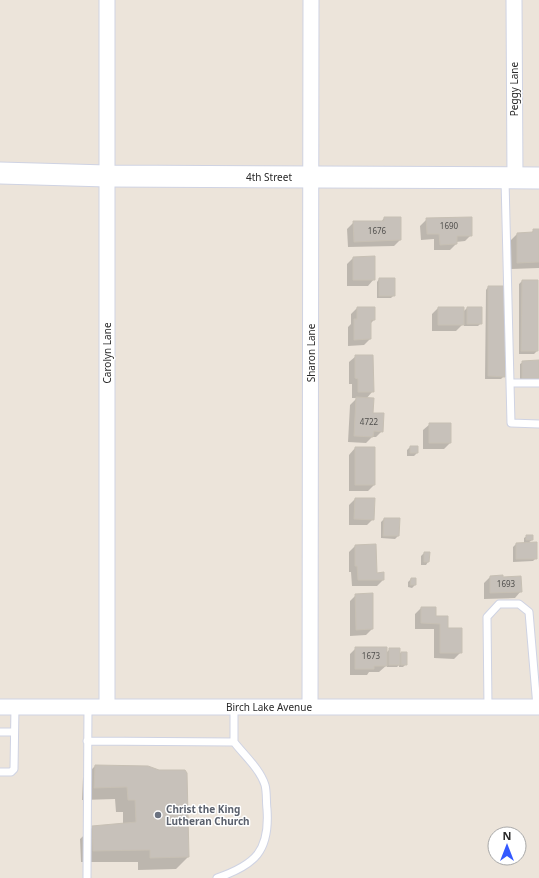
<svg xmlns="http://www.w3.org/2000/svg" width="539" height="878" font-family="'Noto Sans',sans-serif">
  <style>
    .shadow { fill: #0003 }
    .building { fill: #c7c1ba; stroke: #c7c0b4 }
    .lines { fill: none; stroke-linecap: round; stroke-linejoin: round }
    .lane-casing { stroke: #cfd3e3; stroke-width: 9 }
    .street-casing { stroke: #cfd3e3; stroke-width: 17 }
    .secondary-casing { stroke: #cfd3e3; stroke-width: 23 }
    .lane { stroke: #fff; stroke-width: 7 }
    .street { stroke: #fff; stroke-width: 15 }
    .secondary { stroke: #fff; stroke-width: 21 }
    .worship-dot { fill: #6b7280; stroke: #fff; stroke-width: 1.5 }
    .labels { text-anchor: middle; stroke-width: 3; stroke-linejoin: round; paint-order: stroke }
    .number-label { font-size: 8px; fill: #504f4d }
    .street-label { font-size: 10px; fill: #292929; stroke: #fff }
    .worship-label { font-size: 10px; font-weight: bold; fill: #5b616d; stroke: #fff; text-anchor: start }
  </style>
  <rect width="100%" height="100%" fill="#ece4da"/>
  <!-- shadow -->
  <path class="shadow" d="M384 218 400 240 394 246 348 247 347 229 354 222H381Z
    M427 219 471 235 465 241 456 242V244L450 250H434V239L421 240 420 226Z
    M534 230H539V268L511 269V240L517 234H530Z
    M353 258 374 279 368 286H347V264Z
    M379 279 394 295 391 298H377V282Z
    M522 281H537V351L534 354H519V284Z
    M488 287 504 376 501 379H485L486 290Z
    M357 308 374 320 370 324V339L364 345 348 346V327L351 324V314Z
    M438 308 463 312 467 308 481 323 478 326H464V323L456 331H432V314Z
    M356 356 372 392 366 399 382 431 376 437H372L366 443 348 442 350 405 357 398H352V384H349V362Z
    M539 361V380H520V364L523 362Z
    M430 424 450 443 444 449H423V430Z
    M410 447 417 453 414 456H407V450Z
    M355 448 374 485 368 491H349V455Z
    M355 499 373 519 367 525H349V505Z
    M384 519 398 536 395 539 381 538V522Z
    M527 536 532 540 528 543 536 558 533 561 513 562V547L516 544H524V538Z
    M355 546 377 574 383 580 377 586H352L351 572H349V552Z
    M424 553 428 562 426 565H421V556Z
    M490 577H520L521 591 515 598 484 599V583Z
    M411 579 415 585 412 588 408 587V582Z
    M372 594V629L366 635 350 636V601L356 595Z
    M421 608 447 629 461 652 454 659 434 658V629H415V614Z
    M356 648 386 653 390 649 400 653H406V664L403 667H399V665L397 667H387V665L379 672H369L367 675H350V654Z
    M95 766 148 767 188 857 176 869 138 870V862H81L80 839 93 827 123 824V812H116L115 799 82 800 83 778Z"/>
  <!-- building -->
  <path class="building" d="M384 217H401V240L354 242 353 221H384Z
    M472 217V236H457V244L440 245 439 234H427L426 218Z
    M533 229H539V262L517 263V233L533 232Z
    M375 256V280H353V257Z
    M379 278H395V296H379Z
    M522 280H538V351H521Z
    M488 286H505V377L488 376Z
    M357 307H375V320H371V339L354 340V319H357Z
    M438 307H464V325H438Z
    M467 307H482V324H467Z
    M355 355H373L374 392H358V379L355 378Z
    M539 360V378H522V361Z
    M356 397 374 398 373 413H384L383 432 374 431 373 437 354 436Z
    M429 423H451V443H429Z
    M410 446H418V453H410Z
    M355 447H375V485H355Z
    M355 498H375L374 520 354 519Z
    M384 518H400L399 536H383Z
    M526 535H533V540H526Z
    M537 542V559H516V543Z
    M376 544 377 573 384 572V580H358L357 566H355V545Z
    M424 552H430L429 562H424Z
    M503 575V577L521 576 522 592 490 593V576Z
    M411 578H416V585H410Z
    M373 593V629L356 630 355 594Z
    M421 607H436V616H448V628H462V653H440V624L421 623Z
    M355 647H387V666H374V669H355Z
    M389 648H400V665H389Z
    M401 652H407V665H401Z
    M95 765 148 766 159 770H185L187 773 189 857 150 858V850L93 851 92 826 136 822 135 800H128L127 787 94 788Z"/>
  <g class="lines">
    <!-- lane casing -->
    <g class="lane-casing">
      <path id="lane" d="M505 180 511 423 539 424
        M510 383H539
        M234 707V742
        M488 707 487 617 499 604H519L529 612 537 707
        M0 732H14
        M87 741 234 742C244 755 260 769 265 785 267 792 266 802 267 809 270 851 255 865 217 878
        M0 772H11L14 769 15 707
        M87 878 88 707"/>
    </g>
    <!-- street casing -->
    <g class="street-casing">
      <path id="street" d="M514 0 515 178
        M0 707H539
        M107 707V0
        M310 707 311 0"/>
    </g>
    <!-- secondary casing -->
    <g class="secondary-casing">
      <path id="secondary" d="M0 173 107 176 539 178"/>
    </g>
    <!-- lane -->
    <use href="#lane" class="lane"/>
    <!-- street -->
    <use href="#street" class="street"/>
    <!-- secondary -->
    <use href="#secondary" class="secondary"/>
  </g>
  <!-- markers -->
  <circle class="worship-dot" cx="158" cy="815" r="4"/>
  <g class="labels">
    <!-- number labels -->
    <g class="number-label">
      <text x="449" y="229">1690</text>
      <text x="377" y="234">1676</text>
      <text x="369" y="425">4722</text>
      <text x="506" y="587">1693</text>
      <text x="371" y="659">1673</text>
    </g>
    <!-- street labels -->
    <g class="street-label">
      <text transform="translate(514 89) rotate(-90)" y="4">Peggy Lane</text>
      <text x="269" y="181">4th Street</text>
      <text transform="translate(107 353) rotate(-90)" y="4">Carolyn Lane</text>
      <text transform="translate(311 353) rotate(-90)" y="4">Sharon Lane</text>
      <text x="269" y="711">Birch Lake Avenue</text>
    </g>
    <!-- worship labels -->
    <g class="worship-label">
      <text x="166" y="813">Christ the King<tspan x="166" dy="12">Lutheran Church</tspan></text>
    </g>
  </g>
  <!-- north arrow -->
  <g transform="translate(507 846)"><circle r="19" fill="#ffffff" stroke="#a9a9a9"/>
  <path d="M0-3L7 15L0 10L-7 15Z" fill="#3459ff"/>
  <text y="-6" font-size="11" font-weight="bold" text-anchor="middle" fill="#292929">N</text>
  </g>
</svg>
